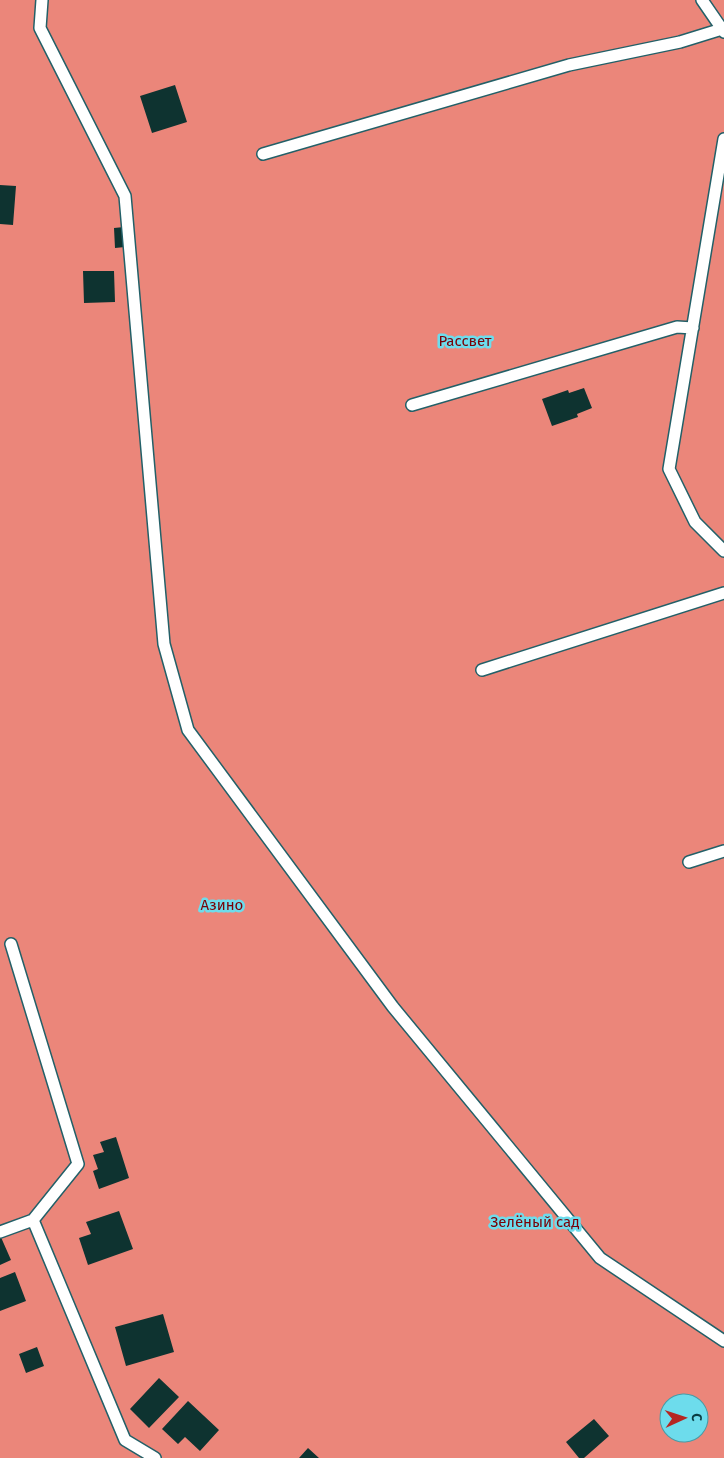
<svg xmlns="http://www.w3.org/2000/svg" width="724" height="1458" font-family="'Fira Sans',sans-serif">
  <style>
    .green { fill: #eb867a; fill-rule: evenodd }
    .building { fill: #0e3330 }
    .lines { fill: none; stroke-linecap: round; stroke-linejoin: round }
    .service-casing { stroke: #236068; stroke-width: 14 }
    .service { stroke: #fff; stroke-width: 11 }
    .labels { text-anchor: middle; stroke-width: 5; stroke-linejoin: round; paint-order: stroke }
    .park-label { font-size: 15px; fill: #790106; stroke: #6ddcec }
  </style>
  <rect width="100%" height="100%" fill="#6ddcec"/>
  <!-- green -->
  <path class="green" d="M0 0H724V1458H0ZM669 1403H699V1433H669Z"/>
  <!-- building -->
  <path class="building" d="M175 85 187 122 152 133 140 96Z
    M0 185 16 186 13 225 0 224Z
    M124 227 125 247 115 248 114 228Z
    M83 271H114L115 302 84 303Z
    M584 388 592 408 577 414 578 417 552 426 542 399 568 390 569 393Z
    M116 1137 129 1178 99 1189 93 1171 98 1169 93 1155 104 1152 100 1142Z
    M119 1211 133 1249 88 1265 79 1238 91 1234 86 1222Z
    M0 1235 11 1260 0 1265Z
    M15 1272 26 1301 0 1311V1278Z
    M163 1314 174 1352 126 1366 115 1327Z
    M37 1347 44 1366 26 1373 19 1354Z
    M159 1378 179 1397 149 1428 130 1409Z
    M188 1401 219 1430 200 1451 185 1437 178 1444 162 1429Z
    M594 1419 609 1436 584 1458H579L566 1442Z
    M308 1448 319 1458H299Z"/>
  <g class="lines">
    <!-- service casing -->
    <g class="service-casing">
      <path id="service" d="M42 0 40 28 125 196 164 644 188 730 393 1007 600 1258 724 1341
        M702 0 724 32
        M724 139 669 469 695 522 724 551
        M263 154 569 65 680 42 722 29
        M412 405 677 327 693 328
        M482 670 724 593
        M689 862 724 851
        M11 944 78 1164 33 1220 125 1440 155 1458
        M0 1232 33 1220"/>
    </g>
    <!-- service -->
    <use href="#service" class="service"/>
  </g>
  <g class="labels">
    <!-- park labels -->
    <g class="park-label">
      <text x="465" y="346">Рассвет</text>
      <text x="222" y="910">Азино</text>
      <text x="535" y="1227">Зелёный сад</text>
    </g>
  </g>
  <!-- north arrow -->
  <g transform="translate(684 1418) rotate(87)"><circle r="24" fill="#6ddcec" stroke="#459ca8"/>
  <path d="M0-4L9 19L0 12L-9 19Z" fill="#b52622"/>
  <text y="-8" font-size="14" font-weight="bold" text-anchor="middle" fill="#093d43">С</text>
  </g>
</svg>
